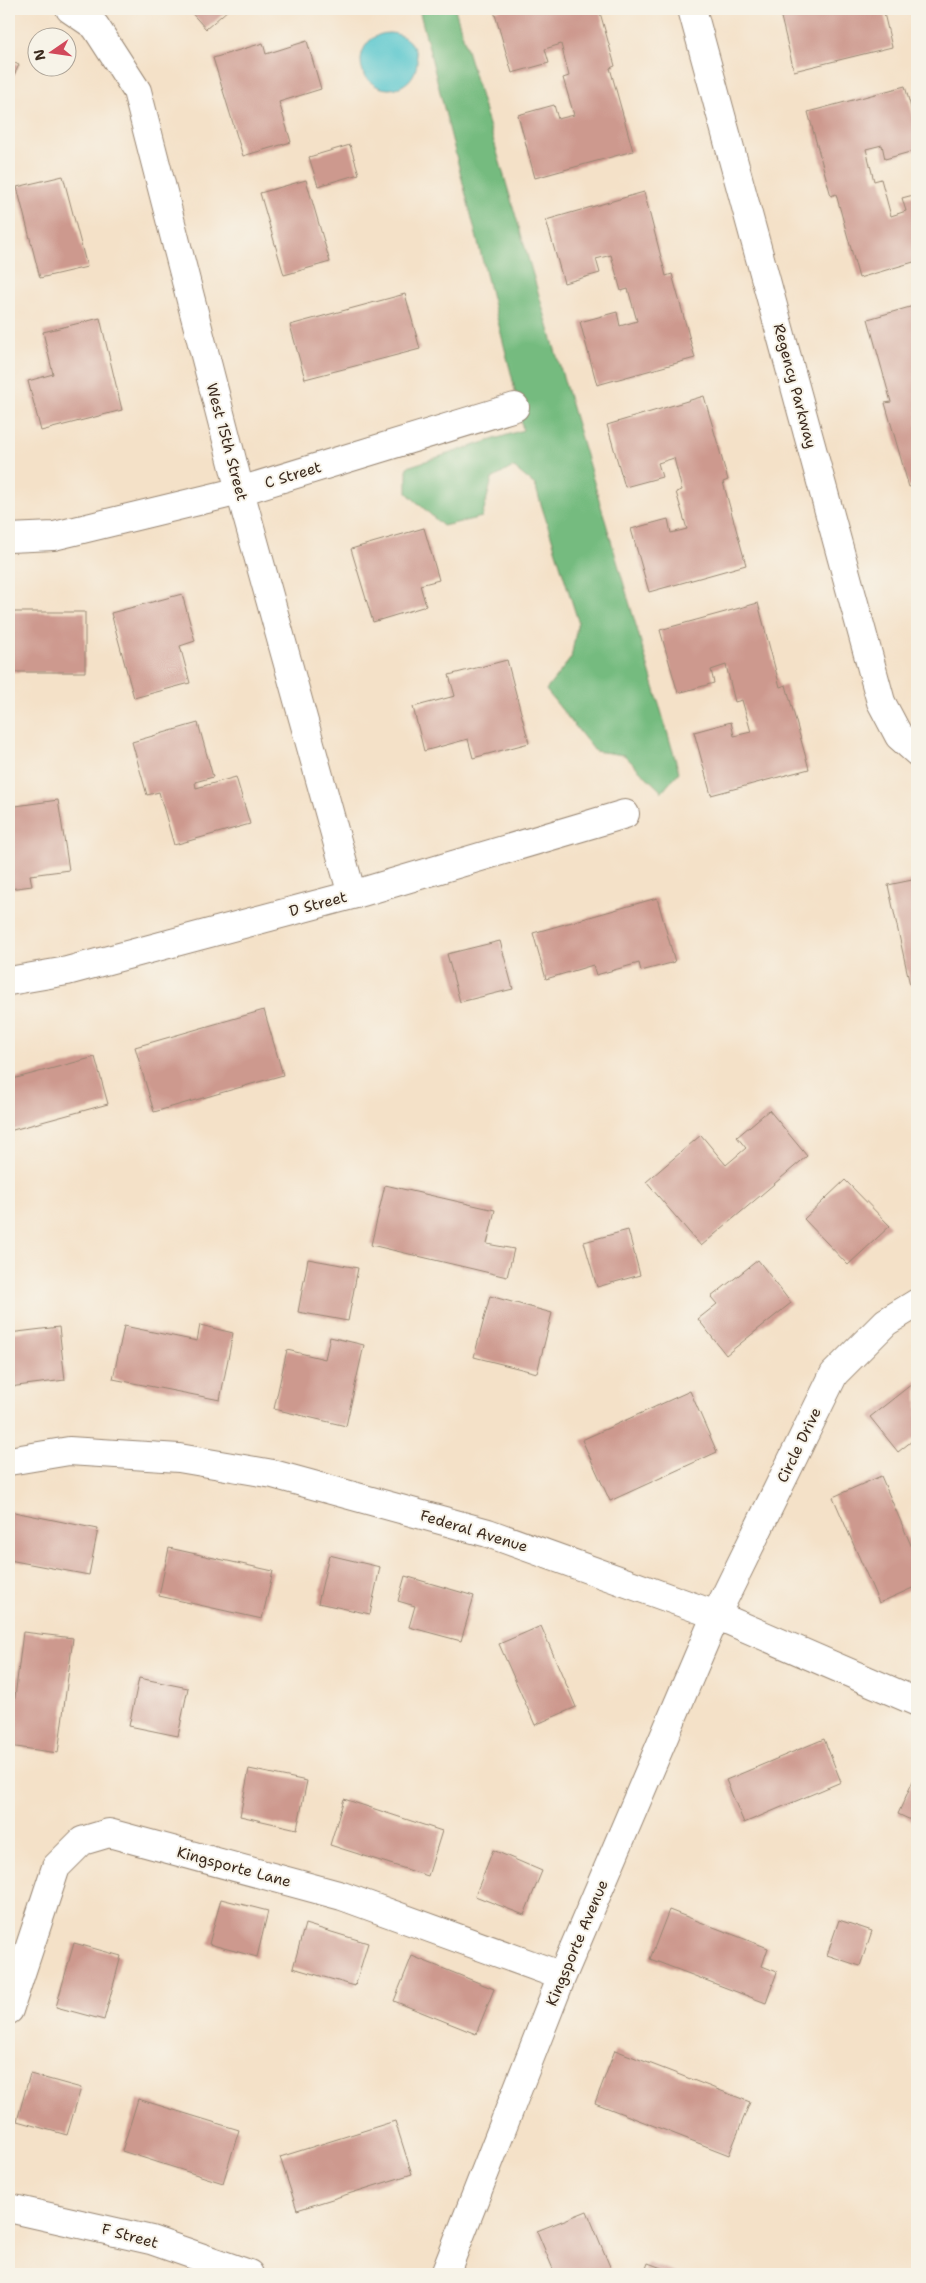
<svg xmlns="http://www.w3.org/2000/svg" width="926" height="2283" font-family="'Shantell Sans',sans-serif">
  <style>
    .forest { fill: #75bb7f; stroke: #58724e }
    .water { fill: #5ac7ce; stroke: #4a7876 }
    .building { fill: #cd998e }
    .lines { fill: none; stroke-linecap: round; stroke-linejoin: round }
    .street-casing { stroke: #988673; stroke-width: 30 }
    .street { stroke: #fff; stroke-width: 28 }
    .labels { text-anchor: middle; stroke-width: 4; stroke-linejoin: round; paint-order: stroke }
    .street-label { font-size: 15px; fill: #3b2a1e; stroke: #f7f3e8 }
  </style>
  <rect width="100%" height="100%" fill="#f7f3e8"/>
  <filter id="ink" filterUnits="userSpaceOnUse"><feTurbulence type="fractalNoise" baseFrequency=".02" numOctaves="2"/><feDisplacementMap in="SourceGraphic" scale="10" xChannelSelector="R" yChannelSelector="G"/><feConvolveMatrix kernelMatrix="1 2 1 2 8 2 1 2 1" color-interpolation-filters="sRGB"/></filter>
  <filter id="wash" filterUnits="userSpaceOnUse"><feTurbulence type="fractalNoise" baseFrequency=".0096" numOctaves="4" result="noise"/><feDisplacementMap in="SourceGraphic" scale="20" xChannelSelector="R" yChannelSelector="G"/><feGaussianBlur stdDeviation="1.12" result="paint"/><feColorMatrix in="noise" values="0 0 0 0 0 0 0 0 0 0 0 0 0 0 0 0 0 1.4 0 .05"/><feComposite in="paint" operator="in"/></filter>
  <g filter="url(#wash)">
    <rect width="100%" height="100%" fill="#f4e1c8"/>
    <!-- forest -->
    <path class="forest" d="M419 9H455L679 772 662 792 624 755 595 751 546 690 571 658 578 621 535 485 513 467 492 479 482 517 443 526 407 493V467L523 430 512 377Z"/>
    <!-- water -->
    <path class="water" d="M361 61a28 28 0 1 1 56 0a28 28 0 1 1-56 0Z"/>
    <g id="blocks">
      <!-- building -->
      <path class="building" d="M188 9H229L206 29Z
        M501 9H599L615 66 610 68 633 151 535 178 518 115 554 105 558 119 574 115 563 78 569 76 561 44 545 49 549 63 512 73 494 11Z
        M779 9H883L892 47 794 71Z
        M307 41 321 89 279 102 291 142 243 156 213 58 263 43 266 54Z
        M9 60 19 65 9 85Z
        M905 86 917 130V150L885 159 882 145 866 149 874 181 881 179 891 216 906 211 902 198 917 194V261L859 278 836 194 831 196 808 112Z
        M350 145 359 174 318 186 309 157Z
        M63 176 87 267 40 278 17 187Z
        M306 180 330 262 284 275 260 193Z
        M644 192 666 276 672 274 695 358 597 385 580 322 617 312 620 326 637 321 628 289 621 291 611 255 596 259 600 273 564 283 546 220Z
        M405 294 420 349 305 379 290 325Z
        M917 305V485L909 487 885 403 891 402 868 319Z
        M100 318 122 410 41 431 28 381 53 374 43 332Z
        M704 396 728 480 723 482 746 565 649 592 631 529 668 519 671 533 687 529 676 492 682 490 674 458 658 463 662 477 625 487 607 425Z
        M424 528 439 580 420 585 426 606 373 622 351 549Z
        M182 594 195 641 180 646 190 683 134 698 111 613Z
        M758 603 780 687 786 685 809 769 711 795 694 732 731 722 734 736 751 732 742 700 735 702 726 665 711 670 714 683 678 693 660 630Z
        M9 612H85V672H9Z
        M507 660 529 743 473 758 468 739 424 751 413 707 455 696 449 675Z
        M198 723 213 777 195 782 196 788 236 777 250 824 174 845 159 792 147 795 132 742Z
        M58 800 69 870 30 875 32 886 9 889V807Z
        M917 879V984L910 985 888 885Z
        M657 898 675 962 641 971 639 963 596 975 593 965 546 979 533 933Z
        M500 941 513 989 460 1002 447 954Z
        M264 1010 283 1075 154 1112 135 1047Z
        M95 1057 108 1104 9 1131V1080Z
        M769 1110 807 1156 701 1246 646 1182 701 1135 726 1165 746 1148 737 1137Z
        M845 1180 890 1226 848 1265 804 1219Z
        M385 1185 495 1210 487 1244 514 1249 507 1277 371 1245Z
        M628 1230 640 1275 597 1287 584 1242Z
        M308 1259 358 1268 348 1321 298 1312Z
        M758 1260 791 1303 726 1355 698 1319 717 1304 711 1297Z
        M490 1296 552 1313 537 1373 474 1357Z
        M200 1325 233 1333 220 1400 113 1379 124 1326 197 1341Z
        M59 1327 65 1380 9 1387V1333Z
        M330 1337 364 1345 346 1426 274 1409 287 1350 325 1359Z
        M917 1380V1437L898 1452 870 1417Z
        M690 1391 717 1452 610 1501 582 1440Z
        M881 1476 917 1559V1586L879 1603 833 1497Z
        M9 1511 98 1529 89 1575 9 1560Z
        M169 1548 273 1571 262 1619 159 1596Z
        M329 1555 380 1567 370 1614 318 1603Z
        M405 1576 474 1596 461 1641 409 1627 415 1606 398 1601Z
        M541 1626 576 1707 535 1725 499 1644Z
        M23 1632 73 1638 58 1753 9 1746Z
        M139 1678 188 1688 178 1736 129 1726Z
        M824 1739 841 1782 744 1823 726 1780Z
        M249 1769 307 1781 297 1829 240 1816Z
        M917 1772V1823L898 1814Z
        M344 1799 442 1831 428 1876 330 1845Z
        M493 1850 542 1871 524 1915 475 1896Z
        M221 1899 268 1911 257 1957 209 1944Z
        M669 1910 768 1948 762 1966 777 1972 766 2003 650 1959Z
        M839 1920 872 1931 860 1966 827 1955Z
        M305 1924 368 1943 355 1986 293 1968Z
        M74 1943 121 1956 104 2020 56 2007Z
        M412 1956 494 1989 476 2034 394 2001Z
        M615 2050 750 2102 729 2155 595 2103Z
        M30 2074 81 2088 67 2135 17 2121Z
        M138 2099 239 2130 223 2183 122 2151Z
        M395 2121 412 2174 297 2210 280 2157Z
        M587 2211 613 2274H555L537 2231Z
        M648 2263 678 2274H644Z"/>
    </g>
  </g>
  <g filter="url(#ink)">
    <use href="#blocks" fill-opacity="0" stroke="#988673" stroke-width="1"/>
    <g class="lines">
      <!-- street casing -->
      <g class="street-casing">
        <path id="street" d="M70 9 95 26 137 91 240 491 352 895
          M692 9 881 702 899 736 917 752
          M9 538 54 536 240 491 515 407
          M9 981 67 971 352 895 625 814
          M9 1461 69 1451 179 1458 273 1474 488 1533 716 1615 917 1702
          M9 2010 56 1867 82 1841 109 1833 342 1896 562 1976
          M9 2208 151 2240 249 2274
          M445 2274 562 1976 716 1615 834 1374 886 1322 917 1303"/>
      </g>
      <!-- street -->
      <use href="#street" class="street"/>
    </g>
  </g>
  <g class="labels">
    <!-- street labels -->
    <g class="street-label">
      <text transform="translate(795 386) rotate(75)" y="5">Regency Parkway</text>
      <text transform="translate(227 442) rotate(75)" y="5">West 15th Street</text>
      <text transform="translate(293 475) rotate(-17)" y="5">C Street</text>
      <text transform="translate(318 904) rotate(-15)" y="5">D Street</text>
      <text transform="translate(799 1445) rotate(-64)" y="5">Circle Drive</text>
      <text transform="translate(474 1531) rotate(17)" y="5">Federal Avenue</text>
      <text transform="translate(234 1867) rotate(15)" y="5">Kingsporte Lane</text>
      <text transform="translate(577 1943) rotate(-67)" y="5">Kingsporte Avenue</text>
      <text transform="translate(130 2236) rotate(15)" y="5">F Street</text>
    </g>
  </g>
  <!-- margin -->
  <rect width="926" height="2283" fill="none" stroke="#f7f3e8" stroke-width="30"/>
  <!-- north arrow -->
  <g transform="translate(52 52) rotate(257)"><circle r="24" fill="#f7f3e8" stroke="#aca397"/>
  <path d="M0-4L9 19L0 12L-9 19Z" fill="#d1495b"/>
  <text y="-8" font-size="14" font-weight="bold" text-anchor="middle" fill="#3b2a1e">N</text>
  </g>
</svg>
